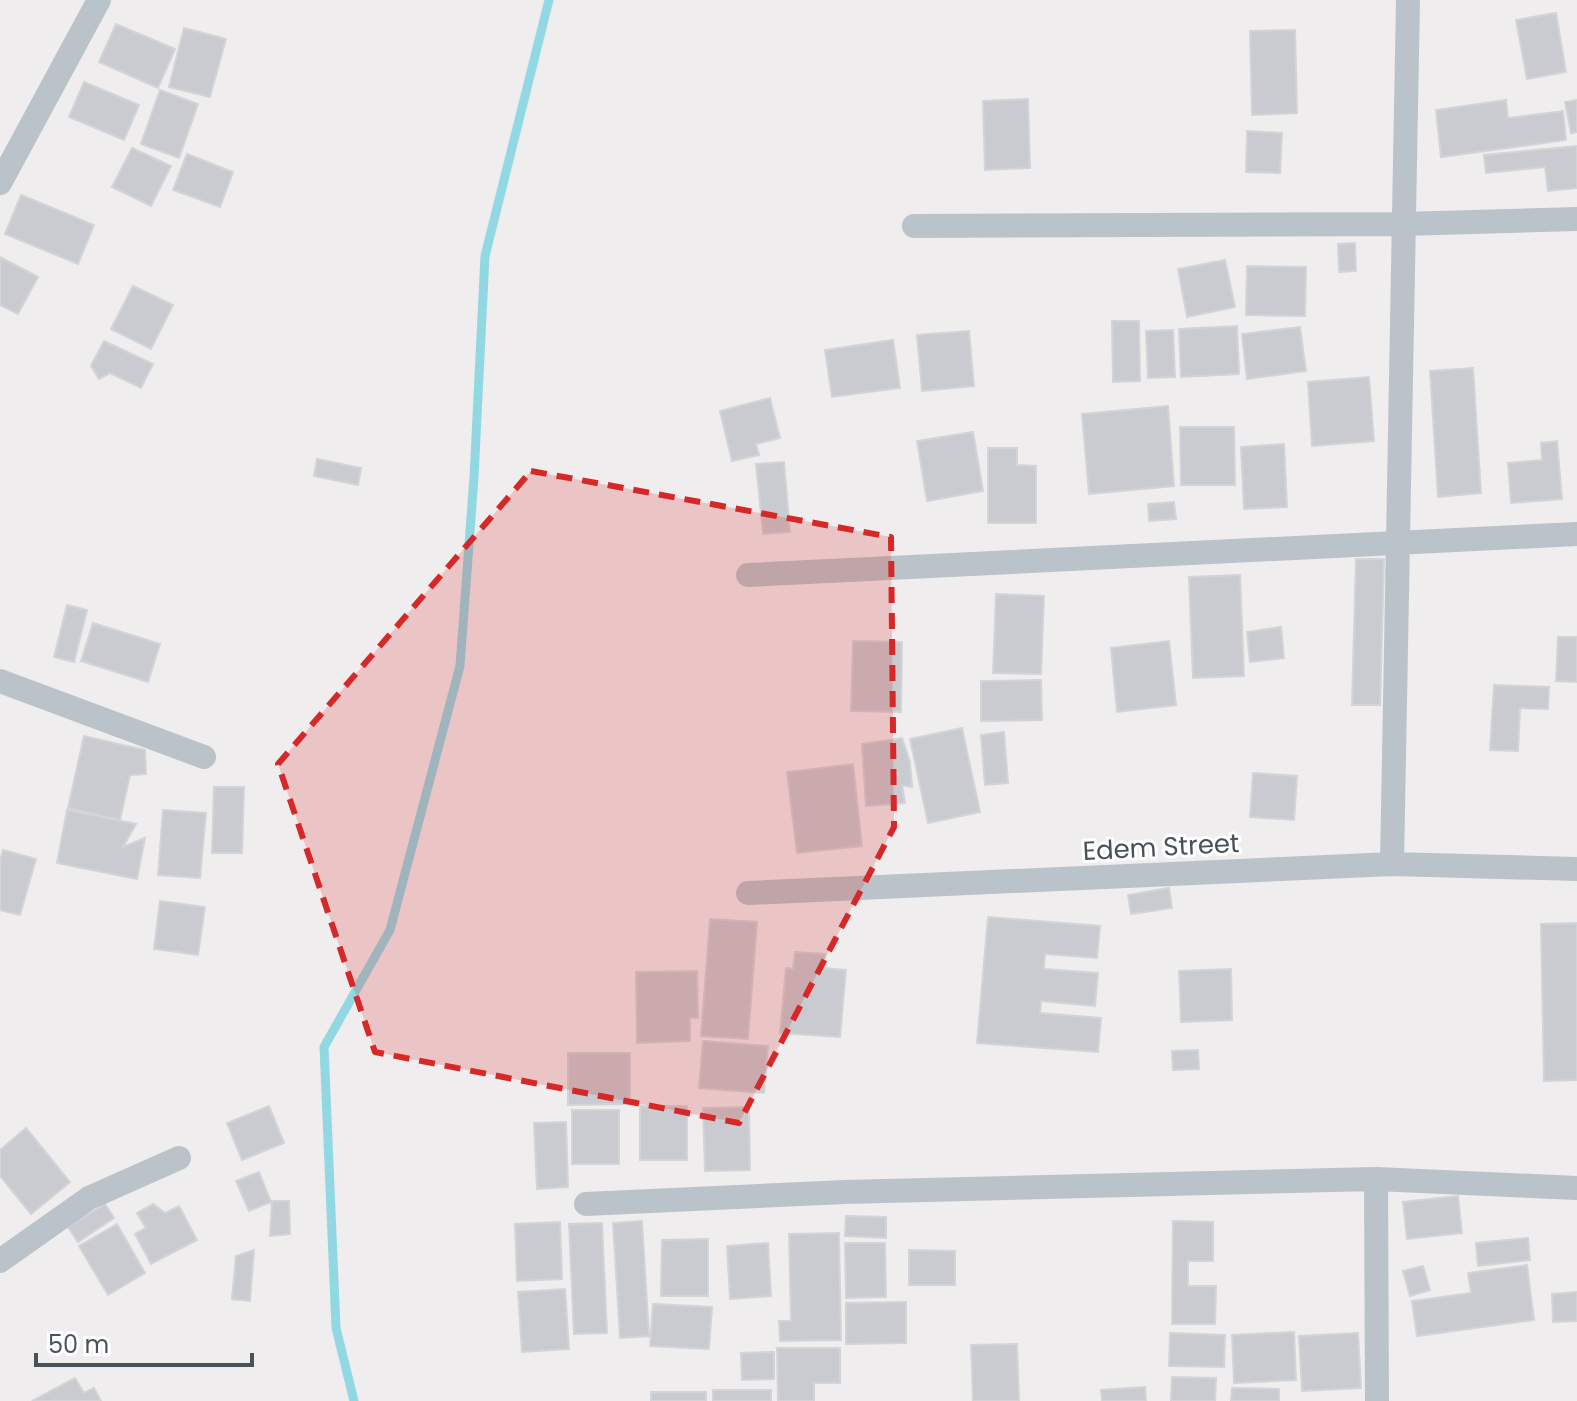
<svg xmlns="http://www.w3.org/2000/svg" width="1577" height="1401" font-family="Poppins,sans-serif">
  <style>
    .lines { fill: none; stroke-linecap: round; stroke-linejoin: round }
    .stream { stroke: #91d8e2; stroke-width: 9 }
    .building { fill: #c9cbd0; stroke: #d2d4d8; stroke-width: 2 }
    .street { stroke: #bac3c9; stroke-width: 24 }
    .marked { fill: #d62828; fill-opacity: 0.2; stroke: #d62828; stroke-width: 6; stroke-dasharray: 16 10; stroke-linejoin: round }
    .labels { text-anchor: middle; stroke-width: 6; stroke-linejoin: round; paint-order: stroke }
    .street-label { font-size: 26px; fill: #485259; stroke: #fff }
  </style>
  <rect width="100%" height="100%" fill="#f0edee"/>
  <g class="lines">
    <!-- stream -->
    <path class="stream" d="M354 1401 336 1328 324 1047 390 930 460 666 474 477 485 256 549 0"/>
  </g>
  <!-- building -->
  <path class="building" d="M1556 13 1566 72 1527 79 1516 20Z
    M116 24 175 49 158 88 99 62Z
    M184 28 226 39 210 97 169 87Z
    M1295 30 1297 113 1252 115 1250 31Z
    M84 82 139 105 124 140 69 117Z
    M160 90 198 104 179 158 141 144Z
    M1028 99 1030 168 985 170 983 101Z
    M1506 100 1508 118 1563 111 1566 140 1441 157 1436 110Z
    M1577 100V132L1571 133 1565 102Z
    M1247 131 1282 133 1280 173 1246 172Z
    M1577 146V188L1548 191 1545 167 1486 173 1484 155Z
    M132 148 171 166 151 206 112 187Z
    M187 154 233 172 220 207 173 190Z
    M21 195 94 225 78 264 5 234Z
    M1355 243 1356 271 1339 272 1338 244Z
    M0 257 38 277 18 314 0 305Z
    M1225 260 1235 307 1187 317 1178 269Z
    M1247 266 1306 267 1305 316 1246 315Z
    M133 286 173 305 151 349 111 329Z
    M1112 321H1139L1140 381 1113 382Z
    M1237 326 1239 374 1181 377 1179 329Z
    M1300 327 1306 371 1247 379 1242 334Z
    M1173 330 1175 377 1148 378 1146 331Z
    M969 331 974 386 922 391 917 335Z
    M893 340 900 388 832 397 825 350Z
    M104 341 153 364 141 388 110 373 99 379 91 366Z
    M1473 368 1481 493 1438 497 1430 371Z
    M1369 377 1374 441 1312 446 1308 382Z
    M770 398 780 438 756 444 759 455 732 461 720 411Z
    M1168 406 1174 486 1089 494 1082 414Z
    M1180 427H1234L1235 485H1181Z
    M973 432 983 491 927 501 917 441Z
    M1557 441 1562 499 1511 503 1508 463 1542 460 1541 443Z
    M1284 444 1287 507 1244 509 1241 447Z
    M988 448H1017V465L1036 466V523H988Z
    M317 459 361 468 358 485 314 476Z
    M784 462 790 532 763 534 756 464Z
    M1174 502 1176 519 1149 521 1148 504Z
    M1356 559H1384L1380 705H1352Z
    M1240 575 1244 676 1193 678 1189 577Z
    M996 594 1044 596 1041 674 993 673Z
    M67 605 87 610 74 662 54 657Z
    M93 623 160 644 148 682 81 661Z
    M1281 627 1284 658 1250 662 1247 632Z
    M1558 637H1577V682L1556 681Z
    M853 641 902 642 901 712 851 711Z
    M1169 641 1176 705 1117 712 1111 648Z
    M1041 680 1042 720 981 721V681Z
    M1494 685 1549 687 1548 709 1520 708 1518 751 1490 750Z
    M962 728 980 812 928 823 910 739Z
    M1004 732 1008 783 985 785 981 735Z
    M84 736 145 750 146 774 130 775 120 820 68 808Z
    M902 738 910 762 912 787 902 785 905 803 866 806 862 744Z
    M853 764 862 846 797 853 787 772Z
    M1253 773 1297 776 1294 820 1250 817Z
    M214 787H244L242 853H212Z
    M67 810 136 824 123 847 145 838 137 879 57 863Z
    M163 810 206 813 200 878 158 875Z
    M3 850 36 859 20 915 0 910V860Z
    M1169 888 1172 908 1131 914 1128 895Z
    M160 901 205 907 198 955 154 949Z
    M988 917 1100 926 1097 958 1045 954 1044 969 1098 973 1095 1006 1041 1001 1040 1013 1101 1018 1098 1052 977 1043Z
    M710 919 757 922 748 1039 701 1036Z
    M1577 923V1080L1544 1081 1541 924Z
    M795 952 825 954 823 968 846 970 840 1037 780 1033 786 968 793 969Z
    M1231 969 1232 1020 1181 1022 1179 971Z
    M697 971 698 1018H690V1041L637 1043 636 972Z
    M703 1041 768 1046 764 1093 699 1088Z
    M1198 1050 1199 1069 1173 1070 1172 1051Z
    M568 1053H630V1104L568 1105Z
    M269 1106 284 1143 242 1160 227 1123Z
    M640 1106H687V1160H640Z
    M749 1107 750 1170 705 1171 703 1108Z
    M572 1110H619V1164H572Z
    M566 1122 568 1187 537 1189 534 1123Z
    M26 1128 70 1182 31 1214 0 1176V1150Z
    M259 1172 271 1202 249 1211 236 1181Z
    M1458 1196 1462 1233 1407 1239 1403 1202Z
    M272 1201H289L290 1234 270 1236Z
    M105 1204 114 1218 78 1242 68 1227Z
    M153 1204 165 1213 179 1206 197 1240 151 1264 135 1234 146 1228 137 1213Z
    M846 1216 886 1217V1238L845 1236Z
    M642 1221 649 1336 620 1338 613 1223Z
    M1173 1221 1213 1222V1261H1188V1286H1216L1215 1324H1172Z
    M560 1222 562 1279 517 1281 515 1224Z
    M602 1223 607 1333 574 1334 569 1224Z
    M117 1224 145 1273 108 1295 79 1246Z
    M839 1233 841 1340 780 1341 779 1321H791L789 1234Z
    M1528 1238 1530 1260 1478 1266 1476 1243Z
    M708 1239V1296H661L662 1240Z
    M768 1243 771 1296 730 1299 727 1246Z
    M845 1243H885L886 1297 846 1298Z
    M254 1250 250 1301 232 1299 236 1256Z
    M909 1250 955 1251V1285H909Z
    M1527 1265 1534 1320 1417 1336 1412 1301 1471 1293 1468 1273Z
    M1423 1266 1430 1290 1410 1296 1403 1271Z
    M565 1289 569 1349 522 1352 518 1292Z
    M1577 1292V1321L1553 1322 1552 1294Z
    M906 1302V1343L846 1344V1303Z
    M653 1304 712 1307 709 1349 650 1346Z
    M1294 1332 1296 1380 1234 1383 1232 1335Z
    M1170 1333 1225 1335 1224 1367 1169 1366Z
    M1358 1333 1361 1388 1302 1391 1299 1336Z
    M1017 1344 1019 1401H973L971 1345Z
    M777 1348H840V1383H814V1401H778Z
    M774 1352V1379L742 1380 741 1353Z
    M1172 1377 1216 1378 1215 1401H1171Z
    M75 1378 84 1393 94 1388 101 1401H32Z
    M1145 1387 1146 1401H1102L1101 1390Z
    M1232 1388 1279 1389V1401H1231Z
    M713 1390H771V1401H713Z
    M651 1392H706V1401H651Z"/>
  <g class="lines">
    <!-- street -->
    <path class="street" d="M0 183 99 0
      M914 226 1403 224 1577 219
      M748 575 1577 534
      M0 681 204 757
      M1392 864 1408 0
      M748 893 1392 864 1577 869
      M1376 1179 1377 1401
      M586 1204 845 1192 1376 1179 1577 1188
      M0 1261 89 1198 179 1158"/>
  </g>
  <!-- marked area -->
  <path class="marked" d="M531 471 891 537 894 827 739 1123 375 1052 278 764Z"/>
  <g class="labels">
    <!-- street labels -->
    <g class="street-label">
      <text transform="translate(1161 847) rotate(-3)" y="9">Edem Street</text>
    </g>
  </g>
  <!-- scale -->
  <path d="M36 1353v12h216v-12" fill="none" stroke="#485259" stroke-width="4"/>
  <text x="48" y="1353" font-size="24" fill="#485259" stroke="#ffffff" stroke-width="6" paint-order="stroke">50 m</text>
</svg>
